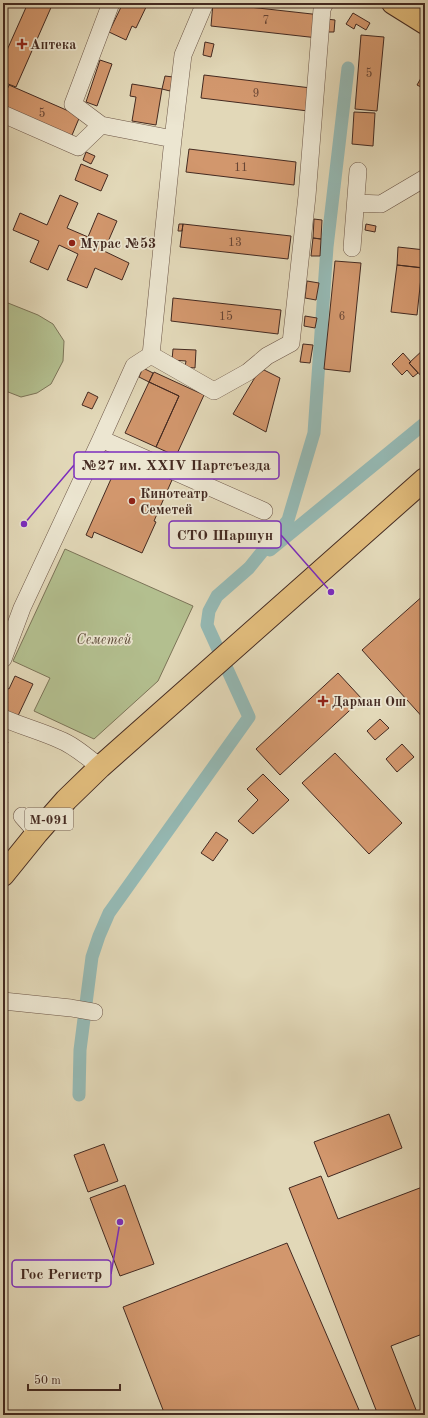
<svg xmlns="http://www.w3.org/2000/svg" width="428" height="1418" font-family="'Old Standard TT',serif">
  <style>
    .green { fill: #b3bf8f; stroke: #7c7458 }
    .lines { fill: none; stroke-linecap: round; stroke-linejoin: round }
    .canal { stroke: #95b9b4; stroke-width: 13 }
    .building { fill: #d2976d; stroke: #442a21 }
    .minor-casing { stroke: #6c5647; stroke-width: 18 }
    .major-casing { stroke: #442a21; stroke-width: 24 }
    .highway-casing { stroke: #442a21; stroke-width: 24 }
    .minor { stroke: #ece6d1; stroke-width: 17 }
    .major { stroke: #e1bc7c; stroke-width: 22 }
    .highway { stroke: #e1bc7c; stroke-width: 22 }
    .poi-dot { fill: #8f2418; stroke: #ece6d1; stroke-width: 1.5 }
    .labels { text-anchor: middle; stroke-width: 3.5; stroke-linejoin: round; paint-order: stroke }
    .number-label { font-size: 12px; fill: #684534 }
    .shield { fill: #ece6d1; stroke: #766256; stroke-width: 1 }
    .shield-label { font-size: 13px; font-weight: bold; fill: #442a21 }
    .poi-label { font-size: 14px; font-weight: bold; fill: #442a21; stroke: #ece6d1; text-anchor: start }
    .park-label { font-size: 14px; font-style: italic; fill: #5a4837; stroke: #ece6d1 }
    .leader { fill: none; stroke: #7b2cbf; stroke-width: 1.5 }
    .callout-dot { fill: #7b2cbf; stroke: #ece6d1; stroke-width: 1.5 }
    .callout { fill: #ece6d1; stroke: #7b2cbf; stroke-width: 1.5 }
    .callout-label { font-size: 15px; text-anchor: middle; font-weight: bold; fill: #442a21 }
  </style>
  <rect width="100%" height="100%" fill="#e2d8b8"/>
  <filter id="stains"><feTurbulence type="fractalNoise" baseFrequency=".005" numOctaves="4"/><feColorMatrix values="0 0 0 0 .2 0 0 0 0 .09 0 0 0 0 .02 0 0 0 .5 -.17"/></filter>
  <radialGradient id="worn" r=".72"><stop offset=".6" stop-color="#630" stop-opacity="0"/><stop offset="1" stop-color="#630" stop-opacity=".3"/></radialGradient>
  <!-- green -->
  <path class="green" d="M3 301 38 315 53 324 64 341 63 361 51 384 37 393 21 397 3 390Z
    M65 549 193 606 158 681 94 739 34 711 50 678 13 661Z"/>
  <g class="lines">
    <!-- canal -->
    <path class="canal" d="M270 550 425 423
      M79 1095 80 1050 92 957 99 936 109 913 249 717 207 625 209 611 217 596 249 568 288 520 314 433 327 247 348 68"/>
  </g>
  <!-- building -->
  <path class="building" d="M28 3H53L16 87 3 82V59Z
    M123 3H148L136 28 132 26 126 40 109 32Z
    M213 3 321 15 318 38 211 26Z
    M353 13 370 23 366 30 356 24 354 29 346 24Z
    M326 19 335 20 334 32H326Z
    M361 35 384 37 377 111 355 109Z
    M205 42 214 44 211 57 203 55Z
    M100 60 112 64 97 106 86 102Z
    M425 71V89L417 85Z
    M204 75 311 88 308 111 201 98Z
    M165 76 173 77 170 91 162 89Z
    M132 84 162 89 156 125 132 121 136 97 130 96Z
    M9 85 80 116 70 140 3 110V99Z
    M354 112 375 113 373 146 352 144Z
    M189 149 296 162 294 185 186 172Z
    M86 152 95 156 91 164 83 160Z
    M81 164 108 175 101 191 75 180Z
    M60 195 78 203 67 228 88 237 98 213 117 221 104 251 129 263 122 280 95 268 87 288 67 280 78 254 59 245 48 270 30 262 39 241 13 230 20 213 47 225Z
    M314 219 322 220 321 239 313 238Z
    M179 224H183L182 231H178Z
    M183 224 291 236 288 259 180 247Z
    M366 224 376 226 375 232 365 230Z
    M313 238 321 239 320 256H311Z
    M398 247 425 250V268L397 265Z
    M335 261 361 263 350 372 324 369Z
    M397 265 422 268 417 315 391 312Z
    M307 281 319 283 316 300 305 298Z
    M173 298 281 310 278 334 171 321Z
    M305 316 317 318 315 328 304 326Z
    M303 344 313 345 310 363 300 362Z
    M425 348V380L409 363Z
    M173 349 196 350 195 368 185 367 186 361 172 360Z
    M403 353 411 362 409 363 418 373 413 377 407 370 402 375 392 364Z
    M143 368 153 373 149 382 139 377Z
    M264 370 280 378 266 432 233 414 257 374Z
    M154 372 204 395 176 456 156 447 179 396 149 382Z
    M149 382 179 396 156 447 125 433Z
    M88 392 98 397 92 409 82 405Z
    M123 452 129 454 124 464 130 467 132 462 172 480 154 521 156 522 142 553 94 532 92 538 86 535Z
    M425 594V720L362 650Z
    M338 673 362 699 280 775 256 749Z
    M15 676 33 684 17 718 3 712V705L7 696 4 695 7 688 9 689Z
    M380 719 389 728 375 740 367 731Z
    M3 740 8 742 3 752Z
    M402 744 414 757 397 772 386 759Z
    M335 753 402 823 369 854 302 783Z
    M263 774 289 800 253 834 238 821 258 800 247 789Z
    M216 832 228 840 213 861 201 853Z
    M389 1114 402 1148 328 1177 314 1142Z
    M104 1144 118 1181 88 1192 74 1155Z
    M321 1176 338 1219 425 1186V1333L391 1346 418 1415H378L289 1188Z
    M125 1185 154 1264 120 1276 90 1198Z
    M287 1243 359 1410 342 1415H165L123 1307Z"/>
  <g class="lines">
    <!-- minor casing -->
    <g class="minor-casing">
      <path id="minor" d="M205 3 183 55 173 139 151 355 214 391 248 372 267 356 291 343 307 196 322 9 325 3
        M3 114 78 147 101 125 173 139
        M101 125 73 104 111 3
        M356 203 381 204 425 178
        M352 248 358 171
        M101 439 264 511
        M3 659 22 608 101 439 134 366 151 355
        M3 718C21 726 40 731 58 739 74 745 87 757 100 767
        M22 816 37 833
        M3 1001 71 1008 94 1012"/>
    </g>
    <!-- major casing -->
    <g class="major-casing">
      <path id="major" d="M3 875 37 833 66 800 100 767 425 479"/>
    </g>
    <!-- highway casing -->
    <g class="highway-casing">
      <path id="highway" d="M393 3 425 23"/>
    </g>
    <!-- minor -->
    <use href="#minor" class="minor"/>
    <!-- major -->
    <use href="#major" class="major"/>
    <!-- highway -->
    <use href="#highway" class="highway"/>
  </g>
  <!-- markers -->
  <g class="poi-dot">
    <path d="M20 38h4v4h4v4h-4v4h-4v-4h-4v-4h4z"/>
    <circle cx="72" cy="243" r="4"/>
    <circle cx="132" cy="501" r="4"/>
    <path d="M321 695h4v4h4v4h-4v4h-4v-4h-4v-4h4z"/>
  </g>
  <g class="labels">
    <!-- number labels -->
    <g class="number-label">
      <text x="266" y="24">7</text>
      <text x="369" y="77">5</text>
      <text x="256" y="97">9</text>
      <text x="42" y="117">5</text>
      <text x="241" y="171">11</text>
      <text x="235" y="246">13</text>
      <text x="226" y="320">15</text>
      <text x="342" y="320">6</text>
    </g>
    <!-- shield labels -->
    <rect class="shield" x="25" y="808" width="48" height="22" rx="3"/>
    <g class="shield-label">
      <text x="49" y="824">М-091</text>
    </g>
    <!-- poi labels -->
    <g class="poi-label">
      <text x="30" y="49">Аптека</text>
      <text x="80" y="248">Мурас №53</text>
      <text x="140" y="498">Кинотеатр<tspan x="140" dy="16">Семетей</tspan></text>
      <text x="332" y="706">Дарман Ош</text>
    </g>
    <!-- park labels -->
    <g class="park-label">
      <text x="104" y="644">Семетей</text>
    </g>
  </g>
  <!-- callouts -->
  <path class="leader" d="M24 524L74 465M331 592L281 535M120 1222L111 1274"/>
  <g class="callout-dot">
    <circle cx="24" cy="524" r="4"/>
    <circle cx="331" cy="592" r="4"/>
    <circle cx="120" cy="1222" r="4"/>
  </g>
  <g class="callout">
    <rect x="74" y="452" width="205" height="27" rx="4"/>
    <rect x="169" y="521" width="112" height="27" rx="4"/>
    <rect x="12" y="1260" width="99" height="27" rx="4"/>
  </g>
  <g class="callout-label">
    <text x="176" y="470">№27 им. XXIV Партсъезда</text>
    <text x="225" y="540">СТО Шаршун</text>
    <text x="61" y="1279">Гос Регистр</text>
  </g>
  <!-- margin -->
  <rect width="428" height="1418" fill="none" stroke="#e2d8b8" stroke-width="16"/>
  <rect x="4" y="4" width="420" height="1410" fill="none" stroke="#442a21" stroke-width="2"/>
  <rect x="8" y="8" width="412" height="1402" fill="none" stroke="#442a21"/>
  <!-- scale -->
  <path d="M28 1384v6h92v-6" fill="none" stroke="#442a21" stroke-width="2"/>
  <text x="34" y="1384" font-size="12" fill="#442a21" stroke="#ece6d1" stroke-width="3" paint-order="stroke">50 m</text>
  <rect width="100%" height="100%" filter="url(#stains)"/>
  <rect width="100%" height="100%" fill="url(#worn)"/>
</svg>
